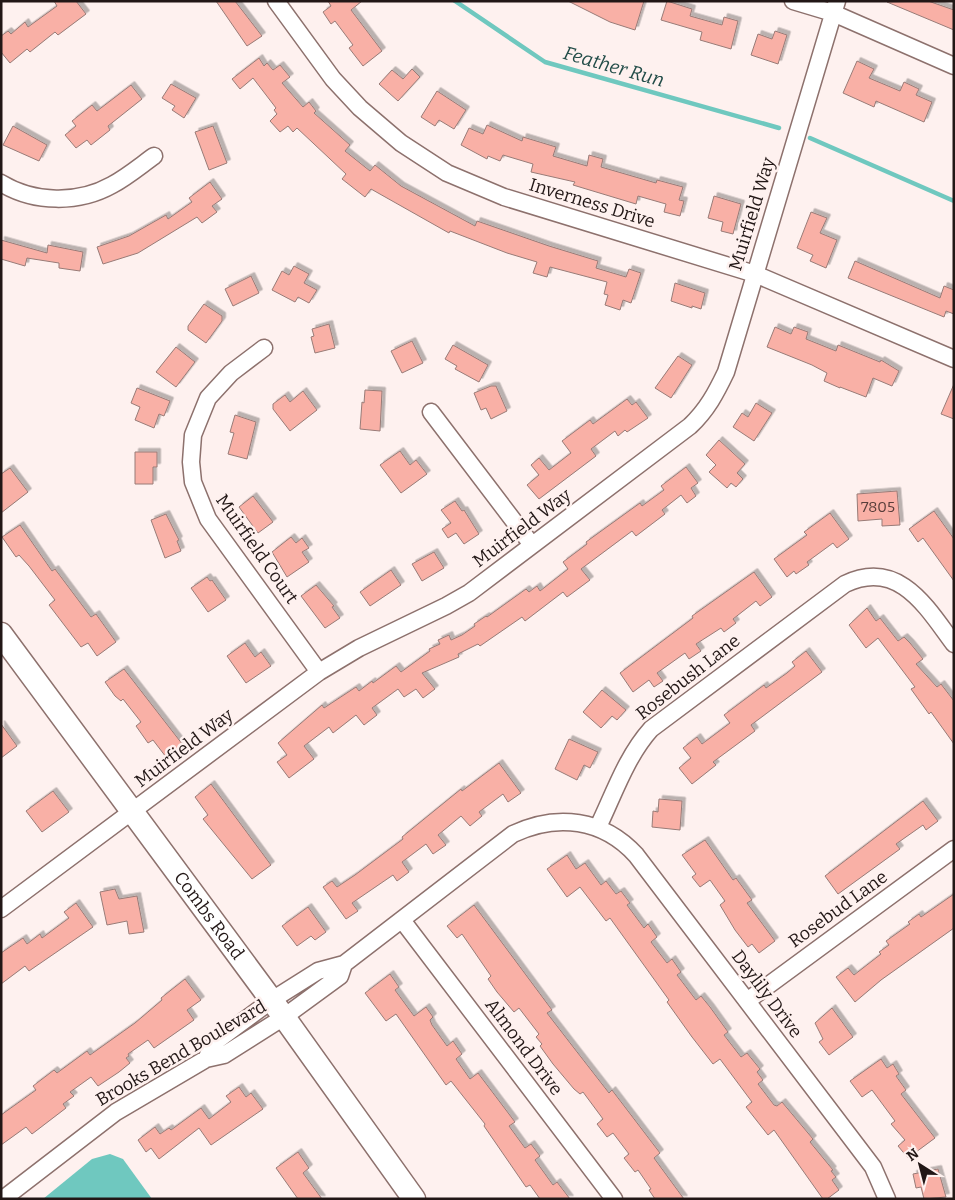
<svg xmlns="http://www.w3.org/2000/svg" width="955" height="1200" font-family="Bitter,serif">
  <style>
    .water { fill: #6fc8bf }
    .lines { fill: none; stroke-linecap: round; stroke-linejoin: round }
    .stream { stroke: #6fc8bf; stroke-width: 4.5 }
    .building { fill: #f9b0a6; stroke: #987b77; filter: url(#shadow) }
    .street-casing { stroke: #8d716d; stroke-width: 19 }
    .secondary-casing { stroke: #8d716d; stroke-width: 25 }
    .street { stroke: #fff; stroke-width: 16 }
    .secondary { stroke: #fff; stroke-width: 22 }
    .labels { text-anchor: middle; stroke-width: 5; stroke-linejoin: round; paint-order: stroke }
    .number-label { font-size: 15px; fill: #583d3a }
    .street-label { font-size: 18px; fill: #221716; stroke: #fef1ef }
    .water-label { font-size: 19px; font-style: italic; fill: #224c48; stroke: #fef1ef }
  </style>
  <defs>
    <filter id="shadow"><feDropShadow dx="3.5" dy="-3.5" stdDeviation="0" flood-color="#0004"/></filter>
  </defs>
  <rect width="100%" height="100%" fill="#fef1ef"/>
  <!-- water -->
  <path class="water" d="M110 1154 123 1159 152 1199H43L92 1159Z"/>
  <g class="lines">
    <!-- stream -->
    <path class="stream" d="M455 1 545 62 779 128
      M810 138 954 201"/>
  </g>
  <!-- building -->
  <path class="building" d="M54 1H76L86 14 58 35 55 32 30 52 27 49 10 63 1 52V36L8 31 11 34 25 22 28 27 57 6Z
    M216 1H235L262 36 247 46Z
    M328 1H362L351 10 382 51 363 66 349 48 353 45 335 21 331 24 323 12 331 6Z
    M568 1H644L635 30 610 22Z
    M667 1 692 9 690 16 722 25 724 17 738 21 731 49 700 40 702 32 661 20Z
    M928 1 954 10V30L887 2Z
    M775 31 787 35 778 64 751 55 758 34 772 39Z
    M259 58 264 66 267 63 273 70 280 65 290 77 282 83 303 107 309 102 316 111 314 113 350 145 345 151 370 171 375 165 401 186 475 226 477 221 549 246 598 261 596 268 626 277 629 269 641 273 631 303 623 300 620 310 605 305 608 295 604 294 607 282 550 267 547 277 533 273 537 262 507 253 450 231 449 233 371 189 365 197 342 179 346 174 297 128 293 132 288 126 280 132 270 121 277 114 274 110 276 108 253 78 240 89 232 79Z
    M857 61 874 69 869 78 900 91 904 82 919 89 916 95 932 102 924 122 876 101 874 107 843 93Z
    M412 69 420 77 398 101 379 84 392 70 403 79Z
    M171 84 196 98 184 118 172 110 175 106 162 98Z
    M131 85 142 99 108 126 110 130 91 145 87 140 76 148 65 135 76 126 72 121 92 105 97 111Z
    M437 91 466 110 454 129 439 120 435 126 421 117Z
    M487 125 522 141 523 137 556 147 553 156 587 166 589 155 603 159 601 167 656 183 657 180 683 187 679 200 684 201 680 216 664 212 666 204 638 196 636 204 573 185 575 182 531 172 533 164 503 155 500 161 488 156 487 159 461 145 469 128 483 134Z
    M13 126 47 145 39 161 3 145Z
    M213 126 227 163 209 170 195 132Z
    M210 182 222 199 212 206 217 212 202 223 197 217 138 253 103 264 97 247 129 236 166 215 168 219 192 202 189 198Z
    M714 196 741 204 733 234 721 231 723 222 708 218Z
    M811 212 827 218 820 233 837 240 826 268 810 261 813 255 797 248Z
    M1 240 47 253 48 245 83 252 80 271 59 268V263L27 258 25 266 1 259Z
    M855 261 940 298 944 286 954 290V314L946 311 944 317 848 278Z
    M294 266 309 274 304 283 317 290 309 303 298 297 295 302 272 290 282 271 289 275Z
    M251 276 259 293 233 306 225 289Z
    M675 283 705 293 701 309 692 306V308L671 301Z
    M204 304 222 316V321L206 343 188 330V326Z
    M329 324 335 348 315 353 311 337 314 336 312 329Z
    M775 327 791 334 794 327 808 332 806 339 836 351 838 345 880 362 881 360 899 371 892 386 873 378 866 397 840 387V388L824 381 827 373 812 365 767 347Z
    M412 341 423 363 402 373 391 351Z
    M453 345 488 365 479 382 455 369 457 366 445 359Z
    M176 347 195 362 176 387 156 372Z
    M678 356 692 365 671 398 655 388Z
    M954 384V419L941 414Z
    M491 386H496L507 411 491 419 486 408 481 410 474 393Z
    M137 388 170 401 164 416 159 414 154 428 135 420 140 407 131 403Z
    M365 390 382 391 380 431 360 429 362 402 364 403Z
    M303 391 317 410 290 431 273 409V404L285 395 290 402Z
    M627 399 632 405 636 402 648 418 627 432 625 430 618 436 615 431 591 449 596 456 539 499 527 485 539 475 531 465 539 458 549 470 571 453 562 441 590 420 593 424Z
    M756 403 772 413 754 441 733 427 742 413 748 417Z
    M235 415 256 422 247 459 228 454 234 433 230 432Z
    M719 440 745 464 737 473 743 479 736 487 731 483 727 488 709 472 716 465 706 455Z
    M400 451 410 465 416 460 427 474 401 493 380 465Z
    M135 452H157V467H153V484H135Z
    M686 467 698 483 691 488 696 496 687 503 681 495 662 510 665 514 636 536 632 531 581 569 590 580 567 597 563 592 525 621 522 617 480 646 478 644 458 654 459 657 422 673 435 689 423 698 416 689 404 697 398 689 372 708 377 715 364 725 356 715 333 733 329 727 304 746 314 759 289 778 277 762 287 755 278 743 322 705 324 708 356 687 359 691 372 681 373 683 396 666 401 672 430 651 429 649 440 644 438 640 449 635 451 640 462 635 475 626 474 624 486 616 487 617 526 589 529 592 537 586 540 591 568 569 563 562 587 544 586 542 640 503 642 506 664 490 661 486Z
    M10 468 28 492 1 513V474Z
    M897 491 900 525 882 526V519L858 521 857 494Z
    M253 496 273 522 258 533 239 507Z
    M455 501 462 511 464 510 479 534 464 544 456 533 448 538 442 529 451 523 441 510Z
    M934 511 954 539V581L923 538 918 542 909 529Z
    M830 513 849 539 837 548 833 543 807 562 809 565 796 574 794 571 787 577 774 559 807 535 804 532Z
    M166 514 179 540 177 541 181 551 165 558 151 520Z
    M20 525 52 571 55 569 91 617 96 614 116 642 97 656 88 643 81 647 49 605 55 600 29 566 19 555 16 557 2 537Z
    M291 537 296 543 302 538 309 548 302 552 309 562 287 577 272 552Z
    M434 552 444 568 422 581 412 564Z
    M391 570 401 585 370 606 360 592Z
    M754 572 772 597 760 606 756 601 733 619 736 623 724 632 721 628 696 644 701 651 689 659 685 653 657 673 663 681 654 687 649 680 633 692 620 673 693 618 692 616Z
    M207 577 210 581 212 580 226 600 208 612 191 588Z
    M316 585 334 606 332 607 340 618 325 628 301 596Z
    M867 608 876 621 880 618 898 641 904 637 910 643 923 659 916 664 937 687 941 684 954 701V744L931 712 929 714 911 689 915 687 878 638 866 648 849 625Z
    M245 643 255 657 261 652 271 666 246 683 227 656Z
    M806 651 822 672 751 725 755 731 713 762 716 765 692 784 679 768 691 758 683 748 697 737 702 744 730 723 724 715 764 685 766 688 787 673 795 666 792 662Z
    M124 669 183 745 166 757 153 740 148 743 136 726 141 722 123 699 121 701 115 696 105 682Z
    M602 690 626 710 617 720 612 716 601 728 583 712Z
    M1 724 17 746 1 758Z
    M569 739 598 752 590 768 584 765 577 780 555 769Z
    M499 763 521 793 508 802 503 794 479 812 482 816 470 826 461 816 438 835 446 845 433 854 426 844 402 862 409 872 397 881 393 875 352 903 358 911 346 919 323 887 332 881 337 887 355 875 403 839 402 837 461 789 462 791Z
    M211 784 271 865 252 879 203 819 208 815 195 797Z
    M53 791 69 812 42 832 26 811Z
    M659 799 682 801 680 830 652 827 653 811 658 812Z
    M923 801 938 821 926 830 923 825 896 844 900 849 838 894 825 876Z
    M705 840 733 880 736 878 752 900 747 903 775 941 759 953 752 944 748 947 735 930 720 905 725 901 710 880 700 887 692 877 696 874 682 855Z
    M567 855 576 869 585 863 601 885 606 881 616 894 621 891 630 903 627 905 644 928 648 924 657 937 651 942 667 963 672 959 681 972 677 975 696 1000 701 996 710 1007 728 1032 724 1035 741 1057 747 1053 760 1069 757 1072 763 1080 758 1084 774 1105 777 1106 782 1102 813 1139 810 1142 833 1170 831 1171 836 1177 832 1180 839 1190 827 1199H823L774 1130 768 1135 746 1107 752 1102 720 1059 713 1064 692 1037 667 1002 669 1000 610 918 606 921 580 887 567 897 547 869Z
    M115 889 119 899 137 896 144 932 129 934 127 921 107 925 100 892Z
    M954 894V928L881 980 855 1002 836 977 848 968 854 975 881 954 879 952 889 945 886 941 910 924 908 922 919 914 921 917Z
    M76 903 93 927 29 971 25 966 1 984V953L23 938 27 944 40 934 42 938 69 918 64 912Z
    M474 905 552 1010 547 1013 574 1048 609 1093 612 1090 660 1153 654 1158 684 1199H655L649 1190 651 1189 638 1170 635 1172 624 1158 629 1154 613 1133 607 1137 597 1124 603 1119 583 1092 580 1094 574 1089 553 1064 540 1046 542 1044 536 1037 539 1034 519 1008 514 1012 497 992 488 979 491 976 462 934 457 938 447 926Z
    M308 907 326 932 315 940 311 936 297 946 282 926Z
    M390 974 399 987 395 990 414 1016 426 1007 433 1017 430 1020 432 1025 447 1046 453 1041 462 1054 456 1059 470 1079 478 1073 515 1122 509 1126 525 1148 531 1144 540 1156 535 1160 553 1185 557 1182 570 1199H540L530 1185 526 1187 484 1126 485 1124 451 1081 446 1085 396 1014 386 1021 365 993Z
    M185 979 201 1000 187 1010 194 1020 154 1048 148 1040 128 1054 129 1056 126 1058 130 1063 119 1072 98 1086 91 1077 70 1092 74 1096 63 1104 66 1108 32 1134 26 1127 1 1145V1115L36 1090 33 1086 54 1070 57 1073 87 1051 90 1055 135 1023 162 1000 161 998Z
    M832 1008 853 1037 829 1055 819 1042 823 1039 815 1023Z
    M881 1059 887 1068 893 1064 899 1074 896 1076 906 1090 901 1094 935 1138 908 1158 898 1146 905 1140 891 1124 895 1121 872 1090 862 1097 850 1081Z
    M239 1087 246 1097 251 1093 263 1109 211 1145 199 1128 159 1159 151 1148 146 1152 138 1140 155 1127 160 1134 169 1128 171 1130 201 1108 209 1119 231 1102 226 1096Z
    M298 1152 309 1168 303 1173 322 1199H298L276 1168Z
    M938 1169 946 1197 924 1199 921 1187 916 1188 913 1174Z"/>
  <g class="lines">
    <!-- street casing -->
    <g class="street-casing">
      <path id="street" d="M276 1 333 79 360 108 401 143 447 173 504 197 755 274 954 359
        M793 1 833 13 954 66
        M1 183C34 203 78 204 112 185 127 177 140 166 154 156
        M264 348 231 373 208 398 193 435 191 462 193 482 208 519 319 672
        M431 412 532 545
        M598 827C614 794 626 757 651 729L845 584C899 558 927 608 954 644
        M1 909 319 672 359 648 446 606 469 593 690 426C707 410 716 393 726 372L837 1
        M402 920 614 1199
        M747 1001 954 849
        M206 1059 215 1042 272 1000 318 971 344 964 513 834C557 813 603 819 636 855L873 1167 887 1199
        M3 1199 116 1112 206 1059 224 1055 284 1017 340 976 344 964"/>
    </g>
    <!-- secondary casing -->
    <g class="secondary-casing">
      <g id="secondary">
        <path id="s1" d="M1 634 284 1017 414 1199"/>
      </g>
    </g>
    <!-- street -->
    <use href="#street" class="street"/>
    <!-- secondary -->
    <use href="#secondary" class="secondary"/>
  </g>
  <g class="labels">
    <!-- number labels -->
    <g class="number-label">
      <text x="878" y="512">7805</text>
    </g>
    <!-- street labels -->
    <g class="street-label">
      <text transform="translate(592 203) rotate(17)" y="6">Inverness Drive</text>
      <text transform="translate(752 214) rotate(-73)" y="6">Muirfield Way</text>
      <text transform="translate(522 528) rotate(-37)" y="6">Muirfield Way</text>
      <text transform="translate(257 549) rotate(55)" y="6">Muirfield Court</text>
      <text transform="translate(688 677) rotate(-38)" y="6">Rosebush Lane</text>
      <text transform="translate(184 748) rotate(-37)" y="6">Muirfield Way</text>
      <text transform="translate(838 909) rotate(-36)" y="6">Rosebud Lane</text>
      <text dy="6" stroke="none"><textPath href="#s1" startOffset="350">Combs Road</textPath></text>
      <text transform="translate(767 994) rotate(53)" y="6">Daylily Drive</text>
      <text transform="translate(524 1047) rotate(53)" y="6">Almond Drive</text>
      <text transform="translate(181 1053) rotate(-30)" y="6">Brooks Bend Boulevard</text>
    </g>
    <!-- water labels -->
    <g class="water-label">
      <text transform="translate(614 66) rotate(16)" y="7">Feather Run</text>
    </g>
  </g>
  <!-- border -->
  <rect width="955" height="1200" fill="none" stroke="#221716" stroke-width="5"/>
  <!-- north arrow -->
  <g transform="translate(920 1165) rotate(324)" stroke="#fef1ef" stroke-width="4" paint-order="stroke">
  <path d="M0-4L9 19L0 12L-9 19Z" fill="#221716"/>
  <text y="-8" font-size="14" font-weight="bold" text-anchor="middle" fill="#221716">N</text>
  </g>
</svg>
